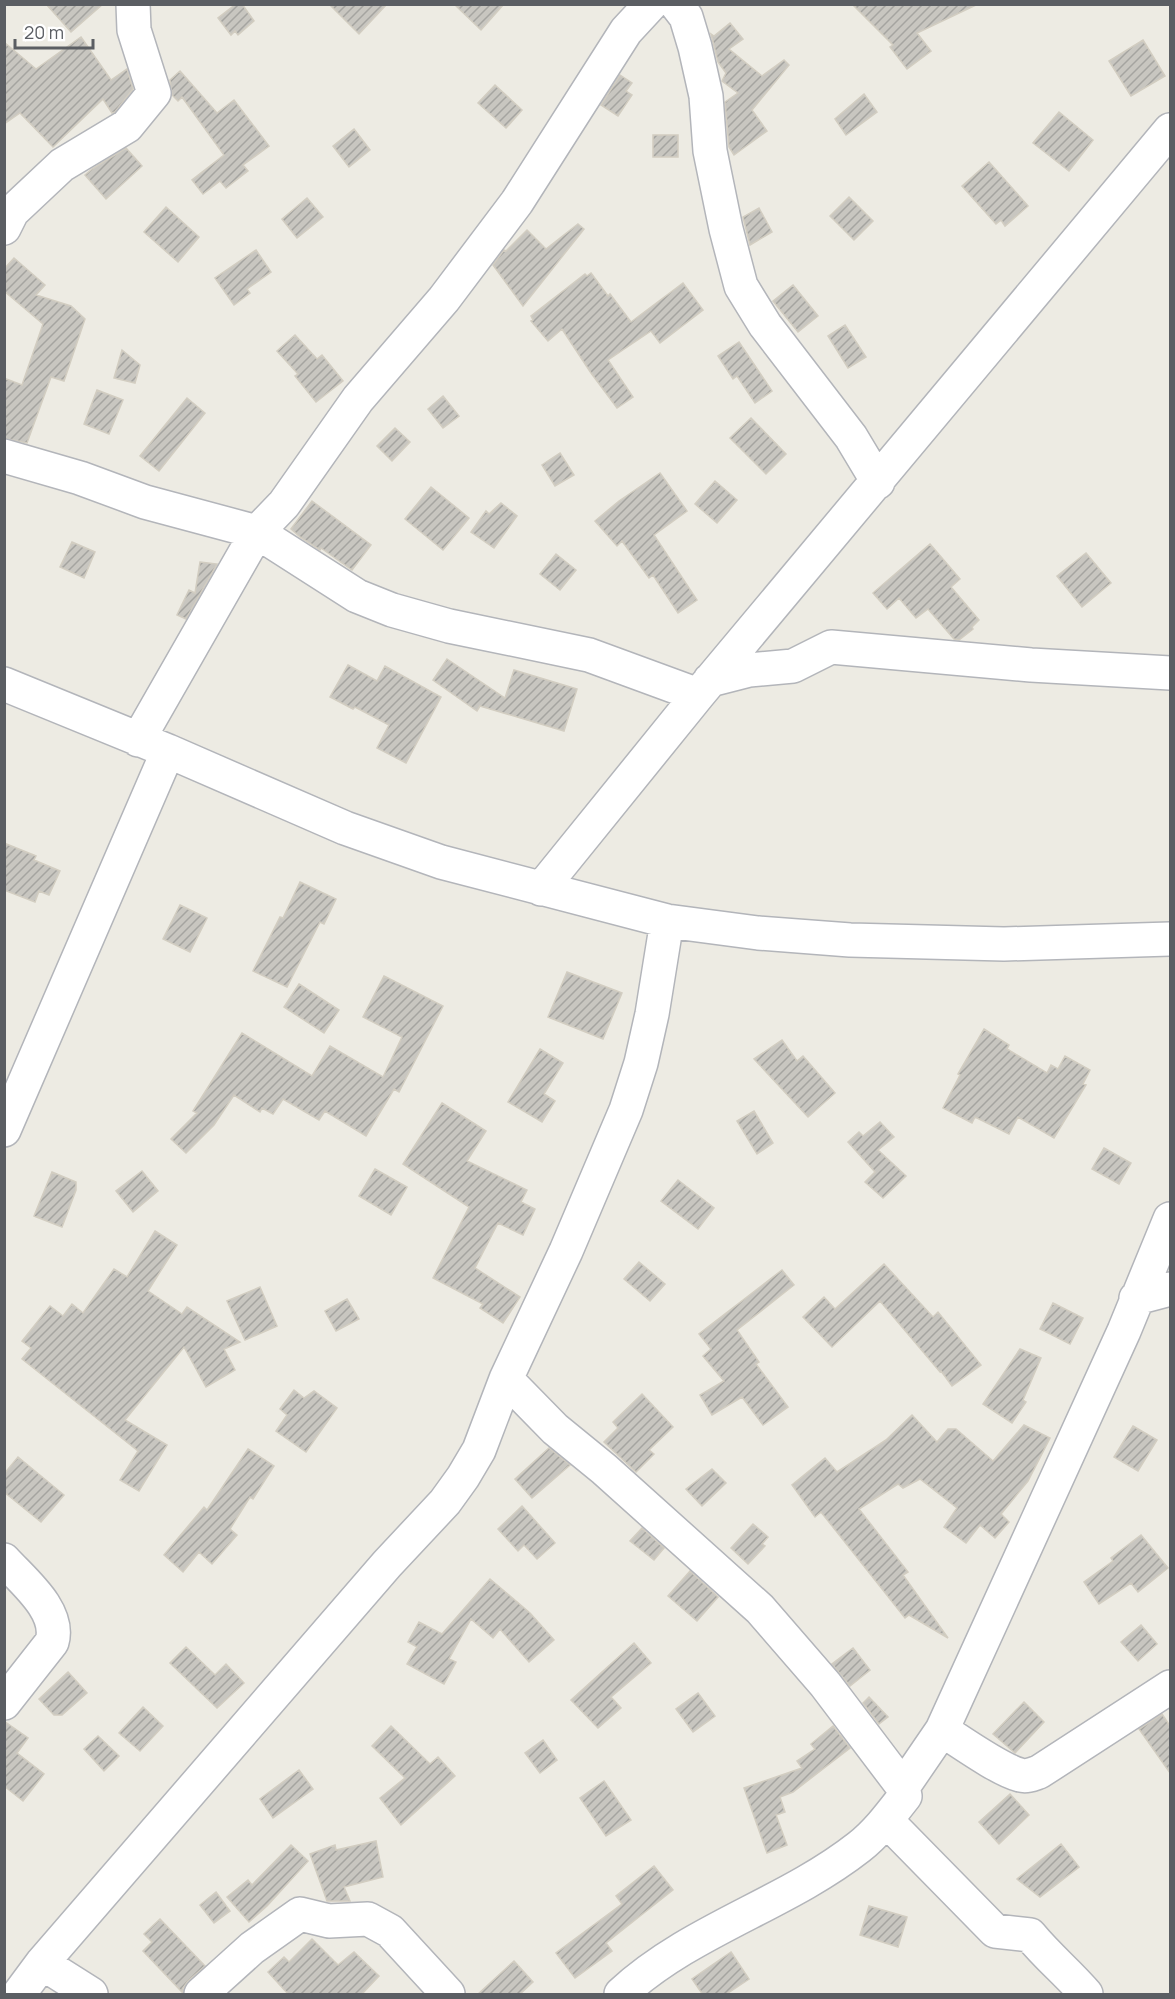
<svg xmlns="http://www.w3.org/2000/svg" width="1175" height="1999" font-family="Manrope,sans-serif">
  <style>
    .building { fill: url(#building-hatch); stroke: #d2cdc1; stroke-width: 1.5 }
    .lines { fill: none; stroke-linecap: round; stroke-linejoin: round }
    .minor-casing { stroke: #b3b5ba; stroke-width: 36 }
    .minor { stroke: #fff; stroke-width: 33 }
  </style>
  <defs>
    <pattern id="building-hatch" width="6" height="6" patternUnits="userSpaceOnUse" patternTransform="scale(1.5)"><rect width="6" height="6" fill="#c8c6c0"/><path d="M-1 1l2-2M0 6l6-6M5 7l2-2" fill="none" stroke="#a5a4a0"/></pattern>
  </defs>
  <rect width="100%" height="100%" fill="#edebe3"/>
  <!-- building -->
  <path class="building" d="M46 4H103L71 32Z
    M236 4H242L254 21 238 35 235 31 231 35 218 18Z
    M329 4H387L359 34Z
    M454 4H504L481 30Z
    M852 4H978L917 33 931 51 907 69 890 47 893 45Z
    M730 23 743 39 729 49 762 76 784 60 789 65 752 110 767 131 734 155 729 147 725 102 738 93 722 81 726 73 718 62 711 34 714 36Z
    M81 37 111 80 127 69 133 89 115 112 112 113 103 99 53 147 20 113 4 124V42L36 69Z
    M1143 40 1165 76 1131 96 1109 61Z
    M180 71 217 113 234 100 269 146 243 165 248 171 226 188 220 181 203 194 192 180 224 155 182 97 178 101 172 95 170 80Z
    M620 75 632 83 626 91 632 95 618 116 601 105Z
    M495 85 522 110 506 128 478 103Z
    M864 94 877 112 846 135 835 119Z
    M1059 112 1093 140 1069 171 1033 143Z
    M354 129 370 150 349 167 333 146Z
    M653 135H678V157H653Z
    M126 148 142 166 106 199 85 175 92 169Z
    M989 162 1028 206 1005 226 1001 220 996 224 962 186Z
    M849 197 873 221 854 240 830 216Z
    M307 198 323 217 297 238 282 219Z
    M166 207 199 237 178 262 144 232Z
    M759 208 772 232 750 245 743 217Z
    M578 224 584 229 523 306 493 265 504 250 506 251 527 230 546 249Z
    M256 250 271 272 247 289 250 293 234 305 215 278Z
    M14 258 45 285 36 295 71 306 85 319 64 381 51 377 27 443 4 438V378L22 385 43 324 4 291V269Z
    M591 273 608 296 610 294 631 322 683 283 703 310 660 343 651 331 608 360 633 397 617 408 591 373 562 329 548 341 531 321 533 320 531 316 585 274 587 276Z
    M793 285 818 316 798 332 773 301Z
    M845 325 866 357 848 368 828 336Z
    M295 335 317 359 322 355 343 381 316 402 295 376 298 374 277 351Z
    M739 342 772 391 755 403 737 376 733 379 718 356Z
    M122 350 140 365 135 383 114 378Z
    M97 390 123 400 109 434 84 424Z
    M443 396 459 416 443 428 428 409Z
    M187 398 205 413 159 471 140 456Z
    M751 418 786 454 766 474 730 438Z
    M395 428 410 442 392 461 377 446Z
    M560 453 574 475 555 486 542 465Z
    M660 473 687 511 654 535 697 600 678 613 653 575 649 578 622 541 617 546 595 521 619 501Z
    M715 481 737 500 717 523 695 504Z
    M431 487 469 518 443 550 405 519Z
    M312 501 371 545 352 570 321 548 320 550 300 537 291 529Z
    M501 503 517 516 494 548 471 532 486 511 489 514Z
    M72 542 95 552 84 578 60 567Z
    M930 544 960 579 951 587 979 620 972 627 973 629 959 640 954 639 928 609 916 618 899 598 887 609 873 593Z
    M1086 553 1111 583 1082 607 1057 576Z
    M556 554 576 570 560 590 540 574Z
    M200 562 217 564 186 619 177 615 189 590 195 593Z
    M447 659 505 698 514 670 577 689 564 731 480 706 477 711 433 680Z
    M348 665 377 681 385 666 441 697 406 763 377 748 389 725 355 707 353 709 330 697Z
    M4 843 36 856 34 860 60 871 49 895 39 891 35 902 4 890Z
    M300 882 336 899 324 924 320 922 287 987 253 971 280 917 283 918Z
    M180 905 207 918 190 952 163 939Z
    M567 972 622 993 603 1039 548 1017Z
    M384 976 443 1006 399 1092 394 1089 366 1136 325 1111 319 1120 283 1099 273 1114 262 1108 260 1112 234 1095 214 1125 186 1153 171 1139 197 1113 193 1111 242 1033 312 1076 330 1046 383 1077 402 1037 363 1017Z
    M299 984 339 1010 324 1033 284 1007Z
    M984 1029 1009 1045 1007 1049 1047 1073 1051 1065 1058 1069 1065 1056 1090 1070 1083 1084 1086 1085 1054 1138 1018 1117 1009 1134 975 1117 972 1123 943 1108 960 1075 958 1074Z
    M782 1040 797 1061 803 1056 835 1093 808 1117 754 1059Z
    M540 1049 563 1063 544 1094 555 1101 542 1122 508 1102Z
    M442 1103 486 1131 467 1161 527 1190 521 1202 535 1209 523 1235 498 1223 475 1268 520 1297 503 1323 480 1308 483 1304 433 1278 469 1207 403 1164Z
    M754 1111 773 1143 757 1154 737 1121Z
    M880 1122 894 1137 878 1150 906 1176 883 1198 865 1182 875 1172 848 1142 859 1132 863 1136Z
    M1104 1148 1131 1163 1119 1184 1092 1169Z
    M375 1169 407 1187 391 1215 359 1196Z
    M142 1171 158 1191 133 1212 116 1191Z
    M52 1172 76 1182V1190L62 1227 34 1216Z
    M678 1180 714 1208 698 1229 661 1201Z
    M155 1231 177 1245 148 1291 182 1314 187 1307 240 1342 224 1349 235 1370 206 1387 184 1347 125 1420 167 1445 139 1491 120 1480 138 1451 22 1359 31 1348 22 1341 50 1306 63 1316 72 1304 83 1313 114 1269 127 1277Z
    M639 1262 665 1284 650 1301 624 1279Z
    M884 1264 933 1317 938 1312 981 1365 952 1386 941 1371 940 1372 880 1301 832 1347 803 1317 824 1297 835 1309Z
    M782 1270 794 1285 737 1330 759 1362 756 1364 788 1407 763 1425 742 1397 712 1415 700 1395 724 1381 703 1356 711 1349 699 1334Z
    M260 1287 277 1326 245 1340 227 1301Z
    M347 1299 359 1319 336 1331 325 1311Z
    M1053 1303 1083 1318 1070 1344 1040 1329Z
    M1020 1349 1041 1358 1023 1400 1026 1402 1012 1423 983 1404Z
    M294 1390 304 1398 314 1391 337 1408 306 1452 276 1431 287 1415 280 1409Z
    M642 1394 673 1427 649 1450 654 1454 636 1472 604 1442 618 1428 613 1422Z
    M912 1415 937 1442 948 1429H956L993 1461 1024 1425 1050 1438 1028 1481 1001 1514 1009 1522 995 1538 980 1525 966 1543 944 1527 957 1508 920 1479 903 1488 898 1484 859 1509 908 1572 903 1575 948 1638 909 1615 905 1618 821 1512 815 1517 792 1485 825 1458 837 1472 886 1440Z
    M1133 1426 1157 1440 1138 1471 1114 1457Z
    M549 1448 570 1465 532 1498 515 1479Z
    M248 1449 274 1466 253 1499 250 1497 230 1529 237 1535 212 1564 199 1552 183 1572 164 1555 204 1507 207 1510Z
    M18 1457 64 1495 41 1522 4 1492V1474Z
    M712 1469 726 1483 702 1506 686 1489Z
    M522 1506 555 1543 537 1559 524 1545 518 1551 498 1529Z
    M753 1524 768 1537 762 1544 765 1546 748 1564 731 1548Z
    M642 1528 664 1548 654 1560 630 1541Z
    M1141 1535 1168 1568 1138 1592 1131 1583 1099 1604 1084 1582 1113 1561 1111 1558Z
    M690 1571 718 1597 697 1621 668 1596Z
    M490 1579 530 1613 554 1640 529 1662 500 1629 493 1638 471 1619 449 1659 456 1662 444 1684 407 1664 417 1647 408 1642 419 1622 442 1634Z
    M1141 1625 1157 1644 1138 1661 1121 1642Z
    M634 1643 651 1663 611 1697 621 1708 598 1728 571 1700Z
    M186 1647 215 1675 226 1664 244 1683 217 1708 170 1663Z
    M853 1648 870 1670 850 1686 832 1664Z
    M68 1672 87 1693 62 1715H54L39 1699Z
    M698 1693 715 1716 693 1732 676 1709Z
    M869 1697 888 1717 879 1724 863 1703Z
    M1024 1702 1044 1722 1015 1753 993 1734Z
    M143 1707 163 1726 140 1751 119 1733Z
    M1162 1714 1170 1726V1773L1139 1729Z
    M4 1721 28 1738 17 1753 44 1774 23 1801 4 1786Z
    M391 1726 430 1764 438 1757 455 1776 401 1825 380 1798 405 1778 372 1746Z
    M833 1726 850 1748 793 1792 780 1797 785 1812 776 1815 787 1845 767 1853 744 1788 802 1768 797 1761 815 1749 811 1744Z
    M98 1736 119 1756 104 1771 84 1749Z
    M543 1740 557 1760 540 1773 525 1753Z
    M299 1770 313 1789 273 1818 260 1799Z
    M604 1781 631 1820 606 1836 580 1798Z
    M1010 1794 1029 1815 999 1844 979 1822Z
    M376 1841 383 1877 344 1887 350 1901H327L310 1854 335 1845 336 1850Z
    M1061 1844 1079 1867 1040 1897 1017 1879Z
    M291 1845 308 1861 267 1906 249 1922 227 1897 248 1880 252 1885Z
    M654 1866 673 1890 606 1943 612 1951 575 1978 556 1953 622 1904 616 1896Z
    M216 1892 230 1911 214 1923 200 1905Z
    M869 1906 907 1917 898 1947 860 1935Z
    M160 1919 205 1966 188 1981 183 1988V1993L143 1951 152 1942 144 1934Z
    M312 1939 338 1965 354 1952 379 1976 361 1995H289L268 1972 284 1957 289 1962Z
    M731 1952 749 1979 725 1995H703L692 1979Z
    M514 1961 533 1982 519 1995H477Z"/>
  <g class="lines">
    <!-- minor casing -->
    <g class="minor-casing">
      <path id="minor" d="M676 4 686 17 695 47 706 96 710 151 726 229 741 286 765 325 851 437 878 482
        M4 228 12 212 62 165 127 126 154 93 134 30 133 4
        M4 456 80 478 145 502 257 532 357 596 392 610 449 626 589 655 698 695
        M710 680 749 670 793 666 831 647 1031 665 1170 673
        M4 684 168 751 345 828 441 862 667 921 758 933 850 940 1004 944 1170 939
        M138 740 257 532 284 504 358 399 444 299 517 202 626 31 651 4
        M541 889 698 695 1170 130
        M4 1130 168 751
        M1136 1298 1170 1289
        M506 1379 555 1429 604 1469 760 1609 825 1684 903 1787 905 1796C891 1814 877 1833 859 1847 785 1905 690 1930 621 1994
        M4 1560C23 1581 61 1611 52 1642L4 1703
        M942 1730C961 1742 1000 1770 1020 1775 1027 1777 1033 1774 1039 1772L1170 1687
        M903 1787 942 1730 1124 1331 1170 1219
        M887 1821 995 1931 1030 1935C1048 1957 1068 1973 1086 1994
        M42 1963 91 1994
        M19 1994 42 1963 387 1564 445 1502 463 1477 479 1450 506 1379 566 1251 626 1110 641 1063 652 1014 667 921
        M201 1994 252 1948 300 1914 329 1921 368 1919 390 1931 448 1994"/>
    </g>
    <!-- minor -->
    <use href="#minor" class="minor"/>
  </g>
  <!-- border -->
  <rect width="1175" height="1999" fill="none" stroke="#5b5e63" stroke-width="12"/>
  <!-- scale -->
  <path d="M15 39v9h78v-9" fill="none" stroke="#5b5e63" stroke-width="3"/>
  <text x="24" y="39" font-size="18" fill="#5b5e63" stroke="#ffffff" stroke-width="4.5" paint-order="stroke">20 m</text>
</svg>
